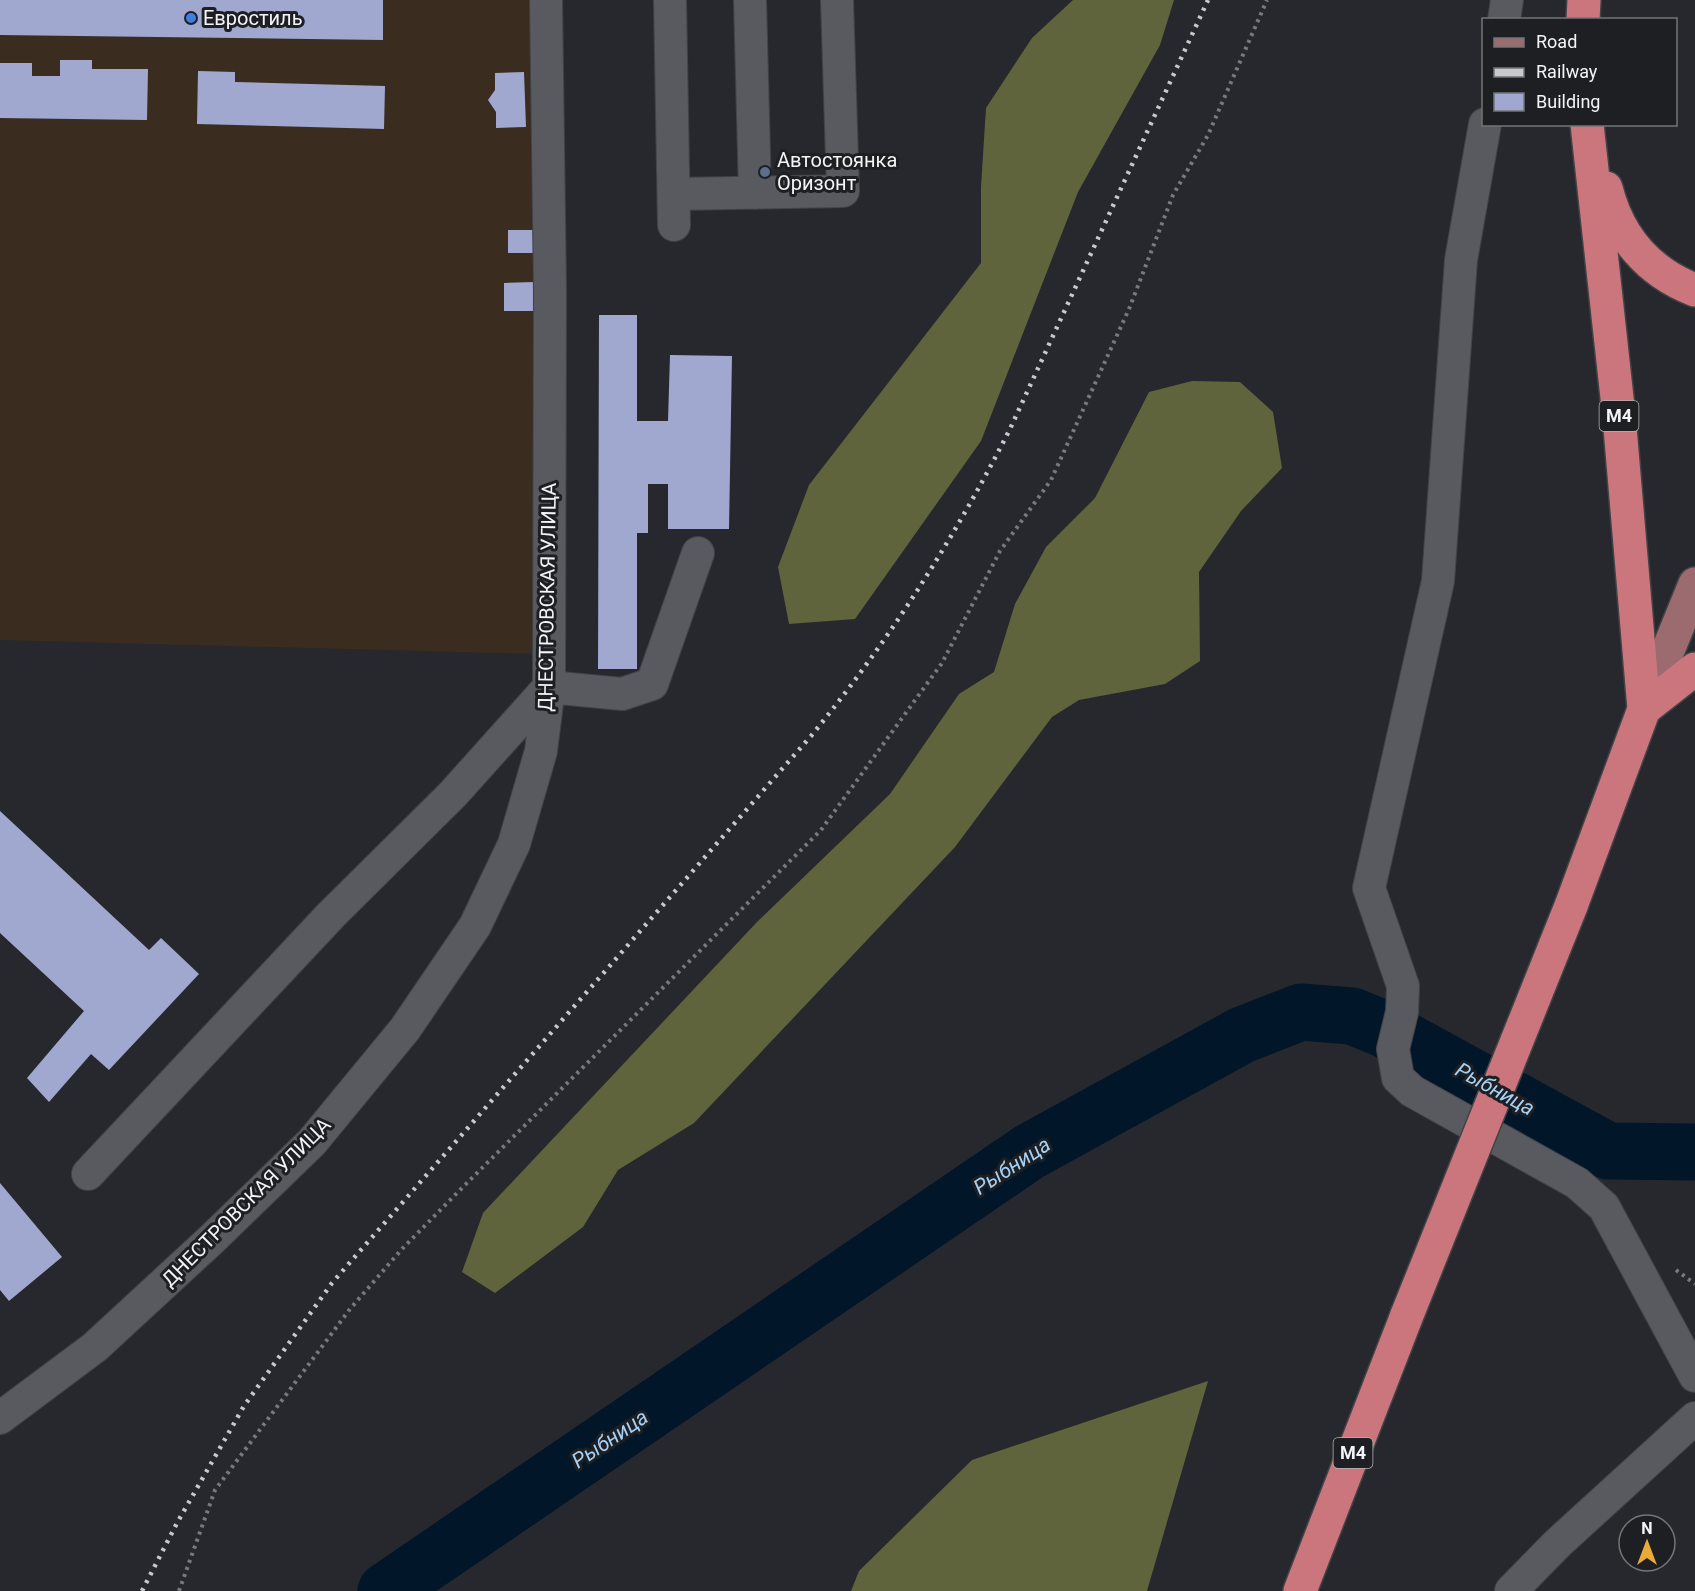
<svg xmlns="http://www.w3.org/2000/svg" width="1695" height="1591" font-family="Roboto,sans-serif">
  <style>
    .commercial { fill: #3a2d1f }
    .forest { fill: #60643d }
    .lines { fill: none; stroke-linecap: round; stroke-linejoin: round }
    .river { stroke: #011729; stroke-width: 57 }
    .building { fill: #a0a8d0 }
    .minor-casing { stroke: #424347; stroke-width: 34 }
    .major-casing { stroke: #424347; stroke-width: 36 }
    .highway-casing { stroke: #424347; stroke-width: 36 }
    .path { stroke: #78797d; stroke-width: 4; stroke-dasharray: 3 4.5; stroke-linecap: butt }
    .minor { stroke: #585a5f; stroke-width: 32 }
    .major { stroke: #9c6b70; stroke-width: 33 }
    .highway { stroke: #ca767c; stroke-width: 33 }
    .rail { stroke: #c8c9cc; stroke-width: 4.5; stroke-dasharray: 3 6; stroke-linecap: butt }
    .highway-bridge-casing { stroke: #424347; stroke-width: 36; stroke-linecap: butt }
    .highway-bridge { stroke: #ca767c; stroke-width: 33 }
    .shop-dot { fill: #3f7fe0; stroke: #1e1f23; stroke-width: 2 }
    .service-dot { fill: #5c6f8a; stroke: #1e1f23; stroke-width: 2 }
    .labels { text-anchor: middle; stroke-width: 6; stroke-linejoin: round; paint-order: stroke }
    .shield { fill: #1e1f23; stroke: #b3b4b7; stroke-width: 1.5 }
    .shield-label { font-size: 18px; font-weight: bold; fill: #f3f4f7 }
    .poi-label { font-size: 20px; fill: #f3f4f7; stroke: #1e1f23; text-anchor: start }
    .street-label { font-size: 20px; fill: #f3f4f7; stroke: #1e1f23 }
    .water-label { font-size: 21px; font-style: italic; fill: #a5d1f7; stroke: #1e1f23 }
  </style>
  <rect width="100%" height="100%" fill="#27282d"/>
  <!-- commercial -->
  <path class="commercial" d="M0 0H532L537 654 0 640Z"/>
  <!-- forest -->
  <path class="forest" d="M1073 0H1174L1160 45 1078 192 981 441 855 619 789 624 778 567 809 485 981 263V187L986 108 1032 38Z
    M1192 381 1240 382 1273 412 1282 468 1241 511 1199 572 1200 661 1165 684 1079 700 1052 717 955 847 694 1123 618 1170 583 1227 495 1293 462 1272 483 1213 758 921 890 794 959 694 994 672 1015 604 1046 547 1095 498 1149 392Z
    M1208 1381 1147 1591H851L859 1571 972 1460Z"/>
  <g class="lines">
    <!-- river -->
    <path class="river" d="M386 1591 1029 1152 1242 1035 1301 1012 1352 1016 1384 1029 1608 1151 1695 1152"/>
  </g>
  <!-- building -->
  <path class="building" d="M0 0H383V40L0 35Z
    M60 60H92V69H148L147 120 0 118V63H32V76H60Z
    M198 71 235 72V82L385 86 384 129 197 124Z
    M524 72 526 127 496 128V112L488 100 495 90V73Z
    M508 230H533V253H508Z
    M534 282 535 311H504V283Z
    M599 315H637V421H668L670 355 732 356 729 529H668V484H648V533H637V669H598Z
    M0 811 149 950 161 938 199 974 109 1070 91 1054 49 1102 27 1078 84 1011 0 933Z
    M0 1183 62 1257 9 1301 0 1290Z"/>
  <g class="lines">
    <!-- minor casing -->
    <g class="minor-casing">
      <path id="minor" d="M670 0 674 225
        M750 0 755 193
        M1504 20 1507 0
        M1485 124 1461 260 1438 581 1369 888 1403 986 1402 1012 1393 1049 1398 1078 1412 1091 1577 1183 1604 1207 1695 1376
        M674 194 843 191 837 0
        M88 1174 331 915 453 794 549 687 622 694 652 684 698 553
        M0 1418 95 1347 212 1239 312 1142 405 1029 475 926 514 844 541 751 549 687 550 291 546 0
        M1511 1591 1557 1544 1695 1418"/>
    </g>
    <!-- major casing -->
    <g class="major-casing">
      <path id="major" d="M1644 709 1695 584"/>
    </g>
    <!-- highway casing -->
    <g class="highway-casing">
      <path id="highway" d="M1583 20 1584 0
        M1606 188C1618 236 1648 272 1695 290
        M1644 709 1695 669
        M1571 906 1644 709 1619 416 1587 124
        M1300 1591 1407 1315"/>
    </g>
    <!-- path -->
    <path class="path" d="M1676 1270 1695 1284
      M179 1591 215 1490 350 1309 402 1249 458 1192 821 830 942 663 1000 551 1051 480 1129 309 1173 195 1208 135 1267 0"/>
    <!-- minor -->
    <use href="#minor" class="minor"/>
    <!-- major -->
    <use href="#major" class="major"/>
    <!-- highway -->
    <use href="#highway" class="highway"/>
    <!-- rail -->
    <path class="rail" d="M142 1591 177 1523 244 1406 332 1283 811 736C889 641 954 539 1010 429L1208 0"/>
    <!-- highway-bridge casing -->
    <g class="highway-bridge-casing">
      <path id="highway-bridge" d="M1407 1315 1571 906"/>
    </g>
    <!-- highway-bridge -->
    <use href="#highway-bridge" class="highway-bridge"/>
  </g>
  <!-- markers -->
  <circle class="shop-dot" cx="191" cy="18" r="6"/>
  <circle class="service-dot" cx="765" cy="172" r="6"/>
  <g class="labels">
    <!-- shield labels -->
    <g class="shield">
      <rect x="1599.5" y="401" width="39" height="30" rx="4.5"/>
      <rect x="1333.5" y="1438" width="39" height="30" rx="4.5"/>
    </g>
    <g class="shield-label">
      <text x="1619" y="422">M4</text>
      <text x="1353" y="1459">M4</text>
    </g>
    <!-- poi labels -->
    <g class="poi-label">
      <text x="203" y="25">Евростиль</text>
      <text x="777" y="167">Автостоянка<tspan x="777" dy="23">Оризонт</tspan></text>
    </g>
    <!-- street labels -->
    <g class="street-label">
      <text transform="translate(547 597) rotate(-89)" y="7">ДНЕСТРОВСКАЯ УЛИЦА</text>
      <text transform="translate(246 1202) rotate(-45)" y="7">ДНЕСТРОВСКАЯ УЛИЦА</text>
    </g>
    <!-- water labels -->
    <g class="water-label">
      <text transform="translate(1495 1089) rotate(29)" y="7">Рыбница</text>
      <text transform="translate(1012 1166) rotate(-33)" y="7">Рыбница</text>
      <text transform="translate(610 1439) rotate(-34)" y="7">Рыбница</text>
    </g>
  </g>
  <!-- legend -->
  <rect x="1482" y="18" width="195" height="108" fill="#1e1f23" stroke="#737478" stroke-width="1.5"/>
  <rect x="1494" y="38" width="30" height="9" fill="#9c6b70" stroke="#737478" stroke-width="1.5"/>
  <text x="1536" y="48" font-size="18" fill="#f3f4f7">Road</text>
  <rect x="1494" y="68" width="30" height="9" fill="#c8c9cc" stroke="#737478" stroke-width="1.5"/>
  <text x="1536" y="78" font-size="18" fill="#f3f4f7">Railway</text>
  <rect x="1494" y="93" width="30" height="18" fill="#a0a8d0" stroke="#737478" stroke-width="1.5"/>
  <text x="1536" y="108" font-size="18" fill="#f3f4f7">Building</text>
  <!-- north arrow -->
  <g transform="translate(1647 1543)"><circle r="28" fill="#1e1f23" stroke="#737478" stroke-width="1.5"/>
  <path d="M0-4.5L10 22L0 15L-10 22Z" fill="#eaaa38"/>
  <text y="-9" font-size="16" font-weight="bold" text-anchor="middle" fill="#f3f4f7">N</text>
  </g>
</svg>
